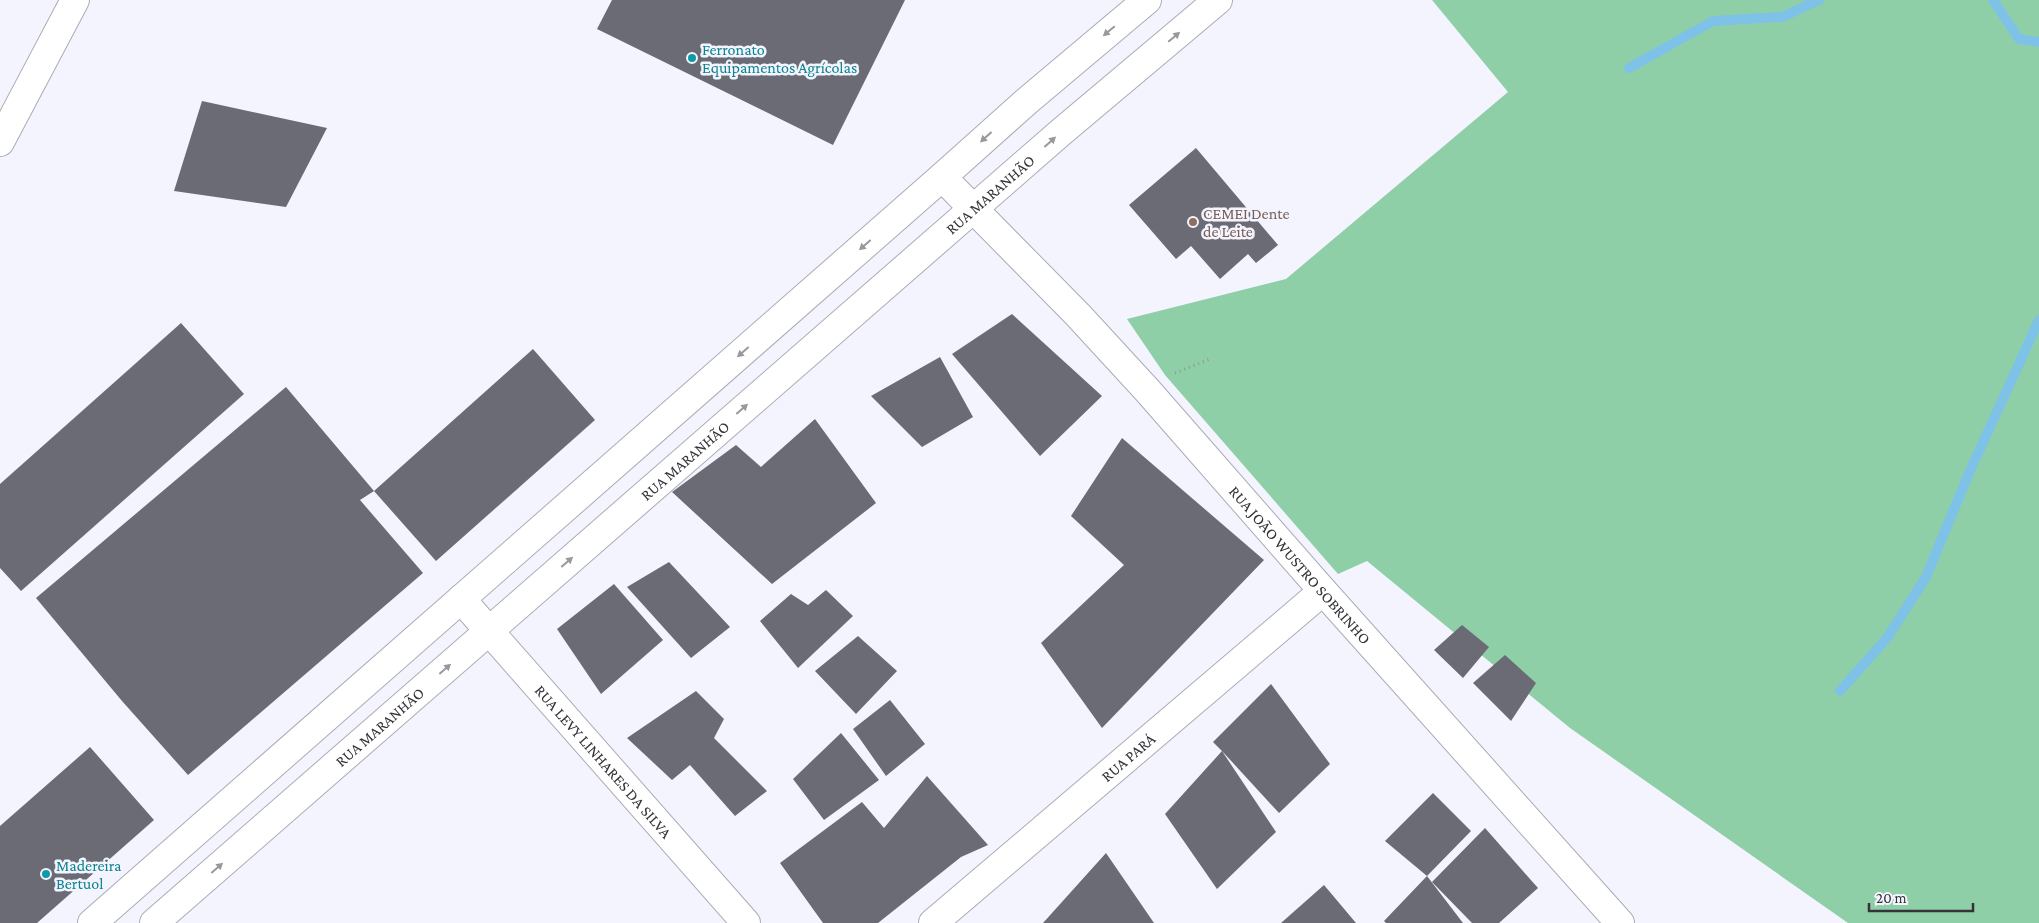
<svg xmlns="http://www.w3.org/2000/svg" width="2039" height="923" font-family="'Crimson Pro',serif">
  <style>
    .forest { fill: #8fcfa8 }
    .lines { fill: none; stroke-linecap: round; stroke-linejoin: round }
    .stream { stroke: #7fc2e7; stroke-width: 10 }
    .building { fill: #6a6b74 }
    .minor-casing { stroke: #aaacb6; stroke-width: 30 }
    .tertiary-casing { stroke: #aaacb6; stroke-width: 30 }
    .path { stroke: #95959c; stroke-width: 3; stroke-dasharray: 1 4; stroke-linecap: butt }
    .minor { stroke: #fff; stroke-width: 28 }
    .tertiary { stroke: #fff; stroke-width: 28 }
    .oneway { fill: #99999c }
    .culture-dot { fill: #0f9aa8; stroke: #f3f4fd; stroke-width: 2 }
    .education-dot { fill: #8d6e63; stroke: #f3f4fd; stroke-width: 2 }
    .labels { text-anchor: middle; stroke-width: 5; stroke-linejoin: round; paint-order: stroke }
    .culture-label { font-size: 16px; fill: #0d838f; stroke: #f3f4fd; text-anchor: start }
    .street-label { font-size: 16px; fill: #333338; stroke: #f3f4fd }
    .education-label { font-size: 16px; fill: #785e54; stroke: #f3f4fd; text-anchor: start }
  </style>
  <rect width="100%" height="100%" fill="#f3f4fd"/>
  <!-- forest -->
  <path class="forest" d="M1432 0H2039V923H1848L1570 728 1367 561 1338 574 1165 375 1127 319 1286 279 1508 92Z"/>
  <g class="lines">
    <!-- stream -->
    <path class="stream" d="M1993 0 2019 39 2039 42
      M1629 68 1713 21 1782 17 1819 0
      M1840 691 1887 638 1926 577 1969 473 2039 320"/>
  </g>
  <!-- building -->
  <path class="building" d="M612 0H905L833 145 597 29Z
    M202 101 327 128 286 207 174 191Z
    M1196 148 1278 245 1256 263 1248 254 1220 279 1191 246 1176 259 1129 205Z
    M1012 314 1102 396 1040 456 952 354Z
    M181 323 244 394 21 591 0 568V484Z
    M533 349 595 420 436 561 374 491 360 500 423 573 188 775 122 701 36 598 286 387 374 491Z
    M940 357 973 417 922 447 871 396Z
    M815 419 876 503 772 584 672 492 736 445 761 467Z
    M1122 438 1264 560 1102 728 1041 643 1124 565 1071 516Z
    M669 562 730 627 691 658 627 587Z
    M614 584 663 640 601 694 557 629Z
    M826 590 853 616 798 668 760 621 791 594 808 605Z
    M1462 625 1489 647 1463 678 1434 650Z
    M858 636 897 671 856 714 815 671Z
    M1505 655 1536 683 1511 721 1473 683Z
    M1271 684 1330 764 1279 813 1222 751 1276 832 1217 889 1165 814 1222 751 1213 742Z
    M696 691 724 719 714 738 767 791 735 816 690 765 672 780 627 738Z
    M890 700 925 744 886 776 853 729Z
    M841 733 879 780 824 820 793 779Z
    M90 747 154 820 37 923H0V826Z
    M927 776 988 845 961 857 878 923H823L780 863 862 802 884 828Z
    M1433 793 1471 831 1427 876 1385 841Z
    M1485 828 1538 888 1499 923H1472L1432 882Z
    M1106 853 1154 923H1043Z
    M1427 876 1463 923H1386L1384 921Z
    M1324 885 1356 923H1281Z"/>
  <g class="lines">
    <!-- minor casing -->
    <g class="minor-casing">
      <g id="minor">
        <path id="s1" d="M942 177 1078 315 1147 390 1323 591 1620 923"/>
        <path id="s2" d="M461 599 746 923"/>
        <path id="s3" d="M933 923 1323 591"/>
      </g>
    </g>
    <!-- tertiary casing -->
    <g class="tertiary-casing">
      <g id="tertiary">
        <path d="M0 142 75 0"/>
        <path d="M92 923 942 177 1027 101 1147 0"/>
        <path id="s4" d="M154 923 1060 133 1218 0"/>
      </g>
    </g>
    <!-- path -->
    <path class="path" d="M1175 373 1210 359"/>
    <!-- minor -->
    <use href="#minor" class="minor"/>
    <!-- tertiary -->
    <use href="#tertiary" class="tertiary"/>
  </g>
  <!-- one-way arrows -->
  <defs><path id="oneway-solid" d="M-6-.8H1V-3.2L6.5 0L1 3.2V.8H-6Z" transform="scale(1.25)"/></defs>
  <g class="oneway">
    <use href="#oneway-solid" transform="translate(1109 31) rotate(140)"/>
    <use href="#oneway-solid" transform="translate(1174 37) rotate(-40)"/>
    <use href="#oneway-solid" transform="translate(986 137) rotate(138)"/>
    <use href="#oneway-solid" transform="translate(1050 142) rotate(-42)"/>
    <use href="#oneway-solid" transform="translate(865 245) rotate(139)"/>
    <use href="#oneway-solid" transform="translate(743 352) rotate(139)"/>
    <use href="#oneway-solid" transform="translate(742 409) rotate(-41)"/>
    <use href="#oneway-solid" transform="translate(567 562) rotate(-41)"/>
    <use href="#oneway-solid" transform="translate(445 669) rotate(-41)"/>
    <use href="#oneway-solid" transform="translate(217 868) rotate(-41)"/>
  </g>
  <!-- markers -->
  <g class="culture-dot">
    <circle cx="692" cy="58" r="5"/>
    <circle cx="46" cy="874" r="5"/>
  </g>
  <circle class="education-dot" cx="1193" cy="222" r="5"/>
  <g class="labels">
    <!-- culture labels -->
    <g class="culture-label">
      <text x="702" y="55">Ferronato<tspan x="702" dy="18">Equipamentos Agrícolas</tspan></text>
      <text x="56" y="871">Madereira<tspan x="56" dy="18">Bertuol</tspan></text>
    </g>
    <!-- street labels -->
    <g class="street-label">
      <text dy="6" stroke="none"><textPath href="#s4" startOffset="1109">RUA MARANHÃO</textPath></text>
      <text dy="6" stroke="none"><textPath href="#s4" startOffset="704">RUA MARANHÃO</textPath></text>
      <text dy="6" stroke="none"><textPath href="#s1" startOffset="528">RUA JOÃO WUSTRO SOBRINHO</textPath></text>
      <text dy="6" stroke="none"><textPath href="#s4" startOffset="299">RUA MARANHÃO</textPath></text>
      <text dy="6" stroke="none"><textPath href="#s3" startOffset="256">RUA PARÁ</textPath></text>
      <text dy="6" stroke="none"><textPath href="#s2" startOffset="216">RUA LEVY LINHARES DA SILVA</textPath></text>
    </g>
    <!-- education labels -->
    <g class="education-label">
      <text x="1203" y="219">CEMEI Dente<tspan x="1203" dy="18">de Leite</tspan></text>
    </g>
  </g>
  <!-- scale -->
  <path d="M1869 903v8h104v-8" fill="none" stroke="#333338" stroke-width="2.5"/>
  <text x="1876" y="903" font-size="15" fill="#333338" stroke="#f3f4fd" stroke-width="4" paint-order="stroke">20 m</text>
</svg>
